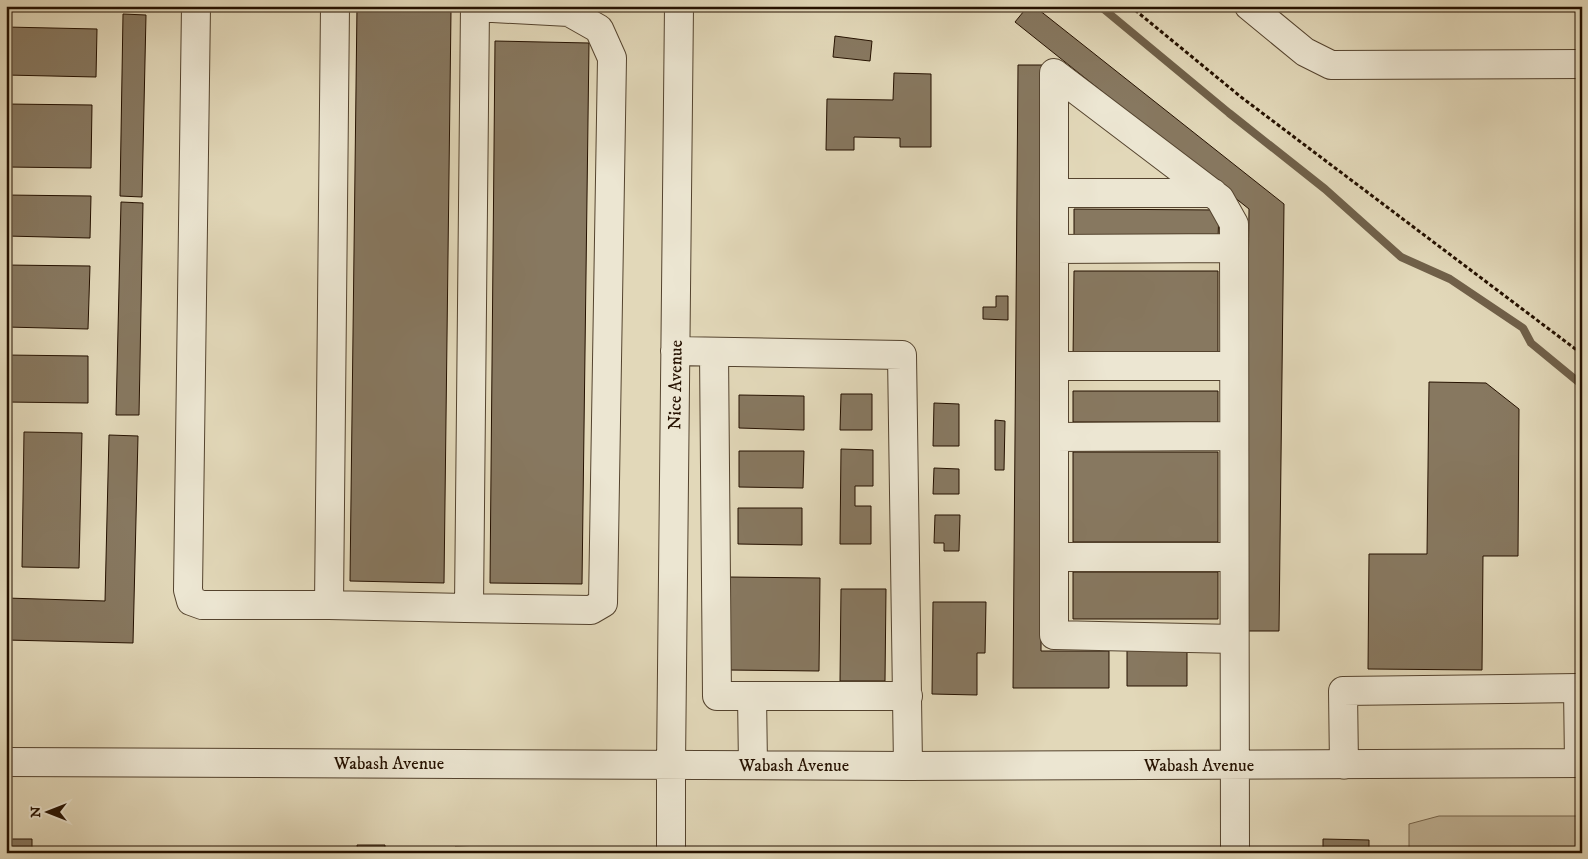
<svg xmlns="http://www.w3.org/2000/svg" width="1588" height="859" font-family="'IM FELL DW Pica',serif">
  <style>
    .green { fill: #c2b69a; stroke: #74644d }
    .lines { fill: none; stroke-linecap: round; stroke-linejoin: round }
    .stream { stroke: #706049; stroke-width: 8 }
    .building { fill: #877860; stroke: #251100 }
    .minor-casing { stroke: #54432e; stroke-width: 30 }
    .path { stroke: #251100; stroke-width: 3; stroke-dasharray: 4 2.5; stroke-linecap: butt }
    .minor { stroke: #ece6d2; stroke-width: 28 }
    .labels { text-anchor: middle; stroke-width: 4; stroke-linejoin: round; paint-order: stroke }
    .street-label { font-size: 18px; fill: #251100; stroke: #ece6d2 }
  </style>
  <rect width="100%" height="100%" fill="#e2d8b9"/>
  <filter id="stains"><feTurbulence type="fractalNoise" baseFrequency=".004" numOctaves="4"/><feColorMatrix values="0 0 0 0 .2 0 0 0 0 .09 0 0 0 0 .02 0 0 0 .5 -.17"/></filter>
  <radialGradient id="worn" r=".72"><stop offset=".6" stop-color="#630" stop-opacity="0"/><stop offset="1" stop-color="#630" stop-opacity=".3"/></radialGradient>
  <!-- green -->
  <path class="green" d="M1439 816H1582V853H1409V824Z"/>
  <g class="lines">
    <!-- stream -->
    <path class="stream" d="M1100 6 1229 113 1325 189 1401 257 1450 279 1523 328 1531 343 1582 385"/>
  </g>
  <!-- building -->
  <path class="building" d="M357 6H400L401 10 451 11 444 583 350 581Z
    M1028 6H1034L1284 204 1279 631H1244L1249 209 1015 22Z
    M123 14 146 15 142 197 120 196Z
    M6 27 97 29 96 77 6 75Z
    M835 36 872 41 870 61 833 57Z
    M495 41 589 43 582 584 490 583Z
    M1018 65H1045L1041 651H1109V688H1013Z
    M894 73 931 74V147H900V138L854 137V150H826L827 99 893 100Z
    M6 104 92 105 91 168 6 167Z
    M6 195 91 196 90 238 6 236Z
    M121 202 143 203 139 415H116Z
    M1074 209 1219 210 1218 239H1074Z
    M6 265 90 266 88 329 6 327Z
    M1074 271H1218V358H1073Z
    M996 296H1008V320L983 319V307H996Z
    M6 355 88 356V403L6 402Z
    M1429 382 1486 383 1519 409 1518 556H1483L1482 670 1368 669 1369 554H1427Z
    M1073 391H1218V422H1073Z
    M841 394H872V430H840Z
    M739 395 804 396V430L739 428Z
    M934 403 959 404V446H933Z
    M995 420 1005 421 1004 470H995Z
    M24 432 82 433 79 568 22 567Z
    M109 435 138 436 133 643 6 640V598L105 601Z
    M841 449 873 450V486H855V506H871V544H840Z
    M739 451H804L803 488 739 487Z
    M1073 452H1218V542H1073Z
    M934 468 959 469V494H933Z
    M738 508H802V545L738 544Z
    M935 515H960L959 551H944V543H934Z
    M1073 572H1218V619H1073Z
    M728 577 820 578 819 671 727 670Z
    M841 589H886L885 681H840Z
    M933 602H986L985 653H977V695L932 694Z
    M1127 647H1187V686H1127Z
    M6 839H32V853H6Z
    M1323 839 1369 840V853H1323Z
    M357 845H385V853H358Z
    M455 847 484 848V853H455Z
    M78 850 106 851V853H78Z"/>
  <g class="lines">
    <!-- minor casing -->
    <g class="minor-casing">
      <path id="minor" d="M196 6 188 590 191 601 202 605H329L465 608 469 606 475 6
        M1249 6 1305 52 1331 65 1582 64
        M1054 193H1213
        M1054 249 1234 248
        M675 351 902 355 908 766
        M714 352 717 696H908
        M1054 366H1234
        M1054 437 1234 436
        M1054 557H1234
        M329 605 335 6
        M465 608 591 610 603 603 612 58 599 29 569 12 475 7
        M1234 639 1054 635V73L1220 199 1234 224 1235 853
        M752 696 753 765
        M6 762 908 766 1582 763
        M1344 765 1343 691 1578 688 1579 763
        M671 853V765L679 6"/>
    </g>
    <!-- path -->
    <path class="path" d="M1130 6 1241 97 1582 354"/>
    <!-- minor -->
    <use href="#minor" class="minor"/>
  </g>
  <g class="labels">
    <!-- street labels -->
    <g class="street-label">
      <text transform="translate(675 385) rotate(-89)" y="6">Nice Avenue</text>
      <text x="389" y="769">Wabash Avenue</text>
      <text x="794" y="771">Wabash Avenue</text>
      <text x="1199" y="771">Wabash Avenue</text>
    </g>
  </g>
  <!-- margin -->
  <rect width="1588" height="859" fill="none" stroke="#e2d8b9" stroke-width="25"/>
  <rect x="8" y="8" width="1573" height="844" fill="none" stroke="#251100" stroke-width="2.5"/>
  <rect x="12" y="12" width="1563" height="834" fill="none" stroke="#251100"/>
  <!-- north arrow -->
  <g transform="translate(48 812) rotate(270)" stroke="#ece6d2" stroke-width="4" paint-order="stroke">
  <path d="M0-4L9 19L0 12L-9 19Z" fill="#251100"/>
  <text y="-8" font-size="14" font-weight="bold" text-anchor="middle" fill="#251100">N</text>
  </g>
  <rect width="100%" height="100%" filter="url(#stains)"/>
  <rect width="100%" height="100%" fill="url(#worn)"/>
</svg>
